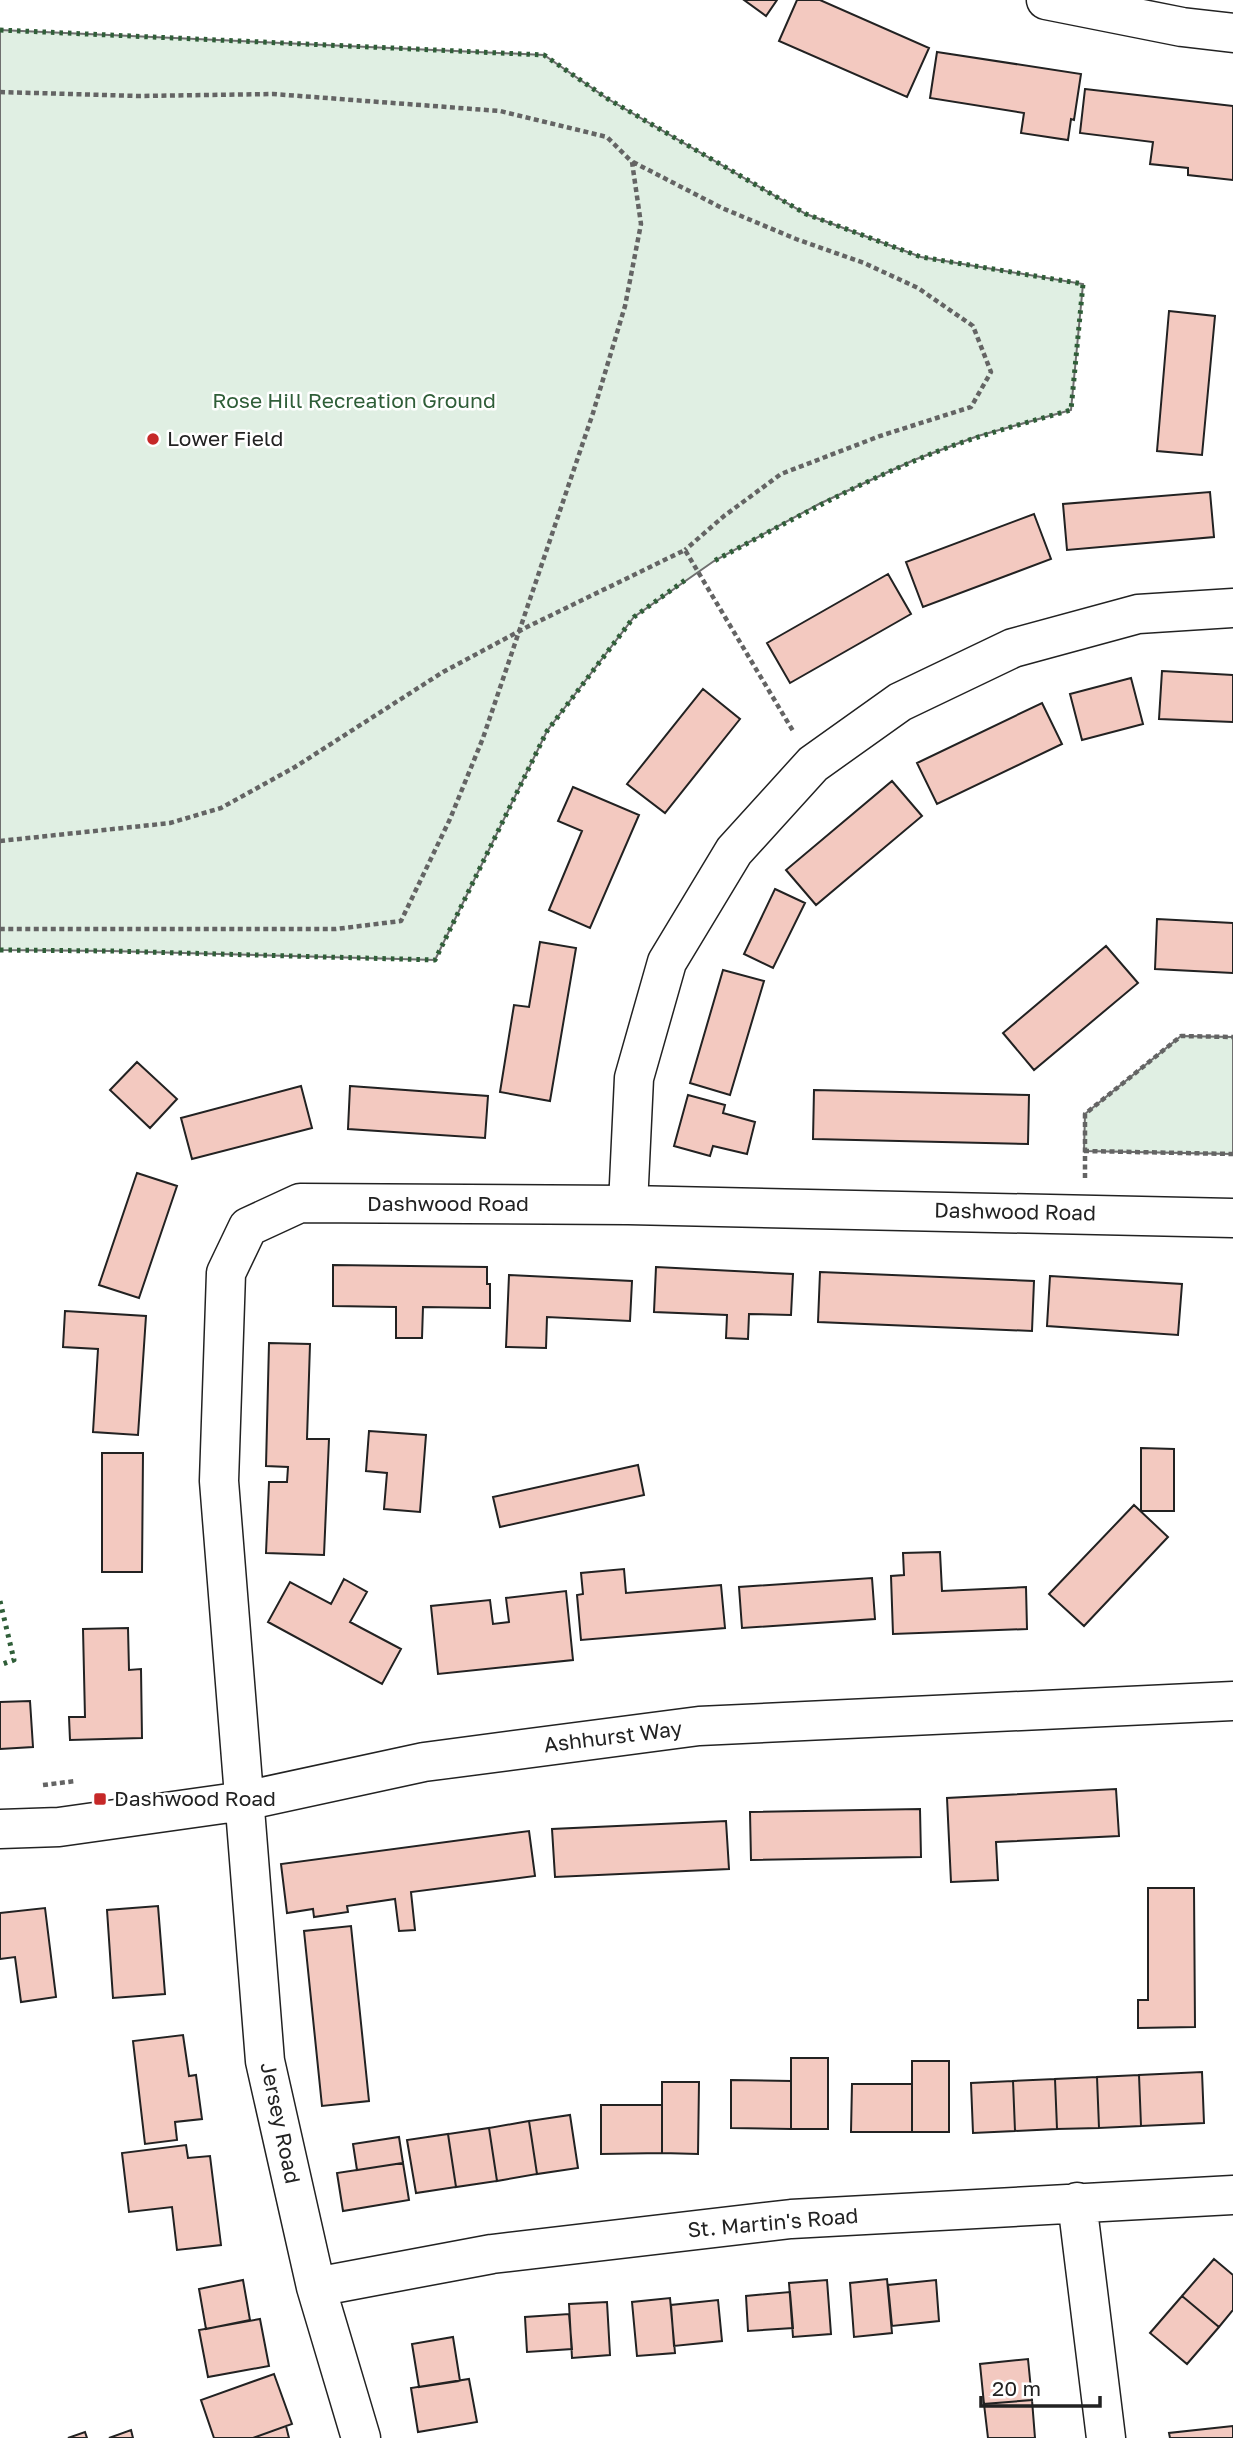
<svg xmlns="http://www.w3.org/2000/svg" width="1233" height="2438" font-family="'Golos Text',sans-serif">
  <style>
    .green { fill: #e0efe3; stroke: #6f6f6f; stroke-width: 2 }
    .building { fill: #f3c9c0; stroke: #222; stroke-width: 2 }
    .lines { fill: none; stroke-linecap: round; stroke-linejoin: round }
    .minor-casing { stroke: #222; stroke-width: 41 }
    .path { stroke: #646464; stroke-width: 4.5; stroke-dasharray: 5 3.5; stroke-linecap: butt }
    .minor { stroke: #fff; stroke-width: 38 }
    .hedge { stroke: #2f5e38; stroke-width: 5; stroke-dasharray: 3.5 5; stroke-linecap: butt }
    .poi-dot { fill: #c62828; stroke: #fff; stroke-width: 2.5 }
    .labels { text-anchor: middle; stroke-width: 5; stroke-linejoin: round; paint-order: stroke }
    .park-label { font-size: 21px; fill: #2f5e38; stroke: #fff }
    .poi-label { font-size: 21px; fill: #222; stroke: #fff; text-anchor: start }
    .street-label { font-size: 21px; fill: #222; stroke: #fff }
  </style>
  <rect width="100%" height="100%" fill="#fff"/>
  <!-- green -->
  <path class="green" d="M0 30 544 55 608 99 806 214 921 257 1083 284 1071 410 978 436 914 460 819 504 714 561 634 617 547 731 435 960 110 951 0 950Z
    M1181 1036 1233 1037V1154L1084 1151 1085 1114Z"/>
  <!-- building -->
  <path class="building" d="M744 0H777L766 16Z
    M797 0H820L929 48 907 97 779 41Z
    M937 52 1081 74 1074 120 1071 119 1068 140 1021 133 1024 113 930 98Z
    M1085 89 1233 106V180L1188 175V168L1150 164 1153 142 1080 133Z
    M1169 311 1215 316 1202 455 1157 451Z
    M1210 492 1214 537 1067 550 1063 504Z
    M1034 514 1051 559 923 607 906 562Z
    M888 574 911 614 790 683 767 643Z
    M1162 671 1233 675V722L1159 719Z
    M1131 678 1143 724 1082 740 1070 694Z
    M703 689 740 719 665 813 627 784Z
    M1042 703 1062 744 937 804 917 763Z
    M892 781 922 816 816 905 786 870Z
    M573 787 639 815 590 928 549 910 582 831 558 821Z
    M775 889 805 903 773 968 744 954Z
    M1157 919 1233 923V973L1155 969Z
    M540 942 576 948 550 1101 500 1092 514 1005 529 1007Z
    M1106 946 1138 983 1034 1070 1003 1033Z
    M723 970 764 981 730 1095 690 1083Z
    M137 1062 177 1099 150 1128 110 1090Z
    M301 1086 312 1128 192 1159 181 1118Z
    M350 1086 488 1096 485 1138 348 1129Z
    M814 1090 1029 1095 1028 1144 813 1139Z
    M688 1095 725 1105 723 1113 755 1122 747 1154 713 1146 710 1156 674 1146Z
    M137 1173 177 1186 139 1298 99 1285Z
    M333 1265 487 1267V1284H490V1308L423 1307 422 1338H396V1307L333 1306Z
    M656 1267 793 1274 791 1315 749 1314 748 1339 726 1338 727 1315 654 1312Z
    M820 1272 1034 1281 1032 1331 818 1322Z
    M509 1275 632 1281 630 1321 547 1317 546 1348 506 1347Z
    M1050 1276 1182 1284 1178 1335 1047 1326Z
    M65 1311 146 1316 138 1435 93 1432 98 1349 63 1347Z
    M269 1343 310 1344 307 1439H329L324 1555 266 1553 269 1482H287L288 1467 266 1466Z
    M369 1431 426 1435 420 1512 384 1509 387 1473 366 1471Z
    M1141 1448 1174 1449V1511H1141Z
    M102 1453H143L142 1572H102Z
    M638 1465 644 1495 500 1527 493 1497Z
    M1134 1505 1168 1537 1084 1626 1049 1594Z
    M940 1552 942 1591 1026 1587 1027 1629 893 1634 891 1576 904 1575 903 1553Z
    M624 1569 626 1593 721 1585 725 1628 581 1640 577 1595 583 1594 581 1573Z
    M872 1578 875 1619 742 1628 739 1587Z
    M344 1579 367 1592 350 1622 401 1649 382 1684 268 1622 290 1582 331 1604Z
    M566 1591 573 1660 438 1674 431 1606 490 1600 493 1624 509 1622 506 1598Z
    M128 1628 129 1670 141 1669 142 1738 70 1740 69 1717H85L83 1629Z
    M30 1701 33 1747 0 1749V1702Z
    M1116 1789 1119 1836 996 1842 998 1880 951 1882 947 1798Z
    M920 1809 921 1857 751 1860 750 1812Z
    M726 1821 729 1869 555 1877 552 1829Z
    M529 1831 535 1876 411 1892 415 1930 399 1931 395 1899 347 1906 348 1912 314 1917 313 1909 287 1913 281 1864Z
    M1148 1888H1194L1195 2027 1138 2028V2000H1148Z
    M158 1906 165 1994 113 1998 107 1910Z
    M45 1908 56 1997 21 2002 15 1957 0 1959V1913Z
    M351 1926 369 2101 322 2106 304 1931Z
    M183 2035 189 2076 196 2075 202 2119 175 2122 177 2140 145 2144 133 2041Z
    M791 2058H828V2129H791Z
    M912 2061H949V2132H912Z
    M1202 2072 1204 2123 1141 2126 1139 2075Z
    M1139 2075 1141 2126 1099 2128 1097 2077Z
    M1097 2077 1099 2128 1057 2129 1055 2079Z
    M1055 2079 1057 2129 1015 2131 1013 2081Z
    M731 2080 791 2081V2129L731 2128Z
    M1013 2081 1015 2131 973 2133 971 2083Z
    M662 2082H699L698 2154 662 2153Z
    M852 2084H912V2132H851Z
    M601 2105H662V2153L601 2154Z
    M570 2115 578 2168 537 2174 529 2121Z
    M529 2121 537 2174 497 2181 489 2128Z
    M489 2128 497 2181 456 2187 448 2134Z
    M448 2134 456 2187 416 2193 407 2140Z
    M399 2137 403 2163 357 2170 353 2144Z
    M186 2145 188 2158 210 2156 221 2245 177 2250 172 2207 129 2212 122 2153Z
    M403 2163 409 2200 343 2211 337 2173Z
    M1214 2259 1233 2275V2310L1219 2327 1182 2296Z
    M887 2279 892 2333 854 2337 850 2283Z
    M243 2280 250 2320 206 2329 199 2289Z
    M827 2280 831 2334 793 2337 789 2283Z
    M936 2280 939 2321 892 2326 888 2285Z
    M790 2292 793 2328 748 2331 746 2296Z
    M1182 2296 1219 2327 1187 2364 1150 2333Z
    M670 2298 675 2353 637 2356 632 2302Z
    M718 2300 722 2341 674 2346 671 2305Z
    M607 2302 610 2355 572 2358 569 2304Z
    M569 2314 572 2349 527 2352 525 2317Z
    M260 2319 269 2366 208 2377 199 2330Z
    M453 2337 460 2381 419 2387 412 2344Z
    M1028 2359 1032 2400 984 2404 980 2364Z
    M274 2374 292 2424 253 2438H214L201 2400Z
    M469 2379 477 2422 418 2432 411 2388Z
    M1032 2400 1035 2438H988L984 2404Z
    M286 2426 289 2438H253Z
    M1233 2426V2438H1170L1169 2433Z
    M131 2430 133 2438H109Z
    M85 2432 87 2438H68Z"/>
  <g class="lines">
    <!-- minor casing -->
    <g class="minor-casing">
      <path id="minor" d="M1046 0 1182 27 1233 33
        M628 1205 634 1078 667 962 734 851 813 764 900 702 1013 648 1138 614 1233 608
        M0 1829 59 1827 244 1801 424 1762 699 1726 1233 1701
        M1077 2202 1106 2438
        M316 2287 492 2254 791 2219 1233 2195
        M361 2438 316 2287 265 2061 219 1481 226 1273 248 1227 300 1203 628 1205 1233 1218"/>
    </g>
    <!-- path -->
    <path class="path" d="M0 92 139 96 273 94 500 111 607 137 632 162 641 224 625 306 593 413 483 738 450 819 401 921 336 929H0
      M633 162 722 208 796 239 864 263 918 288 973 326 991 372 971 407 880 436 781 474 724 516 685 550
      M0 841 170 823 221 808 295 767 443 672 527 627 685 550 793 731
      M1084 1151 1233 1154
      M1085 1178V1114L1181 1036 1233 1037
      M43 1785 76 1781"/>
    <!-- minor -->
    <use href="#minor" class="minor"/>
    <!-- hedge -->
    <path class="hedge" d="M0 30 544 55 608 99 806 214 921 257 1083 284 1071 410C1018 425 964 439 914 461 845 490 780 526 714 561
      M0 950 110 951 435 960 547 731 634 617 688 578
      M0 1601 14 1660 0 1665"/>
  </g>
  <!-- markers -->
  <g class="poi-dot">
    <circle cx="153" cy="439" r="7"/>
    <rect x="93" y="1792" width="14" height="14" rx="3.5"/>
  </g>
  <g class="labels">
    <!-- park labels -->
    <g class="park-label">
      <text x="354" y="408">Rose Hill Recreation Ground</text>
    </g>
    <!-- poi labels -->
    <g class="poi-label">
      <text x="167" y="446">Lower Field</text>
      <text x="114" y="1806">Dashwood Road</text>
    </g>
    <!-- street labels -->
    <g class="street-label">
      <text x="448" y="1211">Dashwood Road</text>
      <text transform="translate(1015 1212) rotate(1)" y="7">Dashwood Road</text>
      <text transform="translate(613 1737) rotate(-7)" y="7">Ashhurst Way</text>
      <text transform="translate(280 2123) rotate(78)" y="7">Jersey Road</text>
      <text transform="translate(773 2223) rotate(-5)" y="7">St. Martin's Road</text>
    </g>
  </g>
  <!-- scale -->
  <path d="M981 2396v10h119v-10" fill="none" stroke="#222222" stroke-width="3.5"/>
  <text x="992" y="2396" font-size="21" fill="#222222" stroke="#ffffff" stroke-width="5" paint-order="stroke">20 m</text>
</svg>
